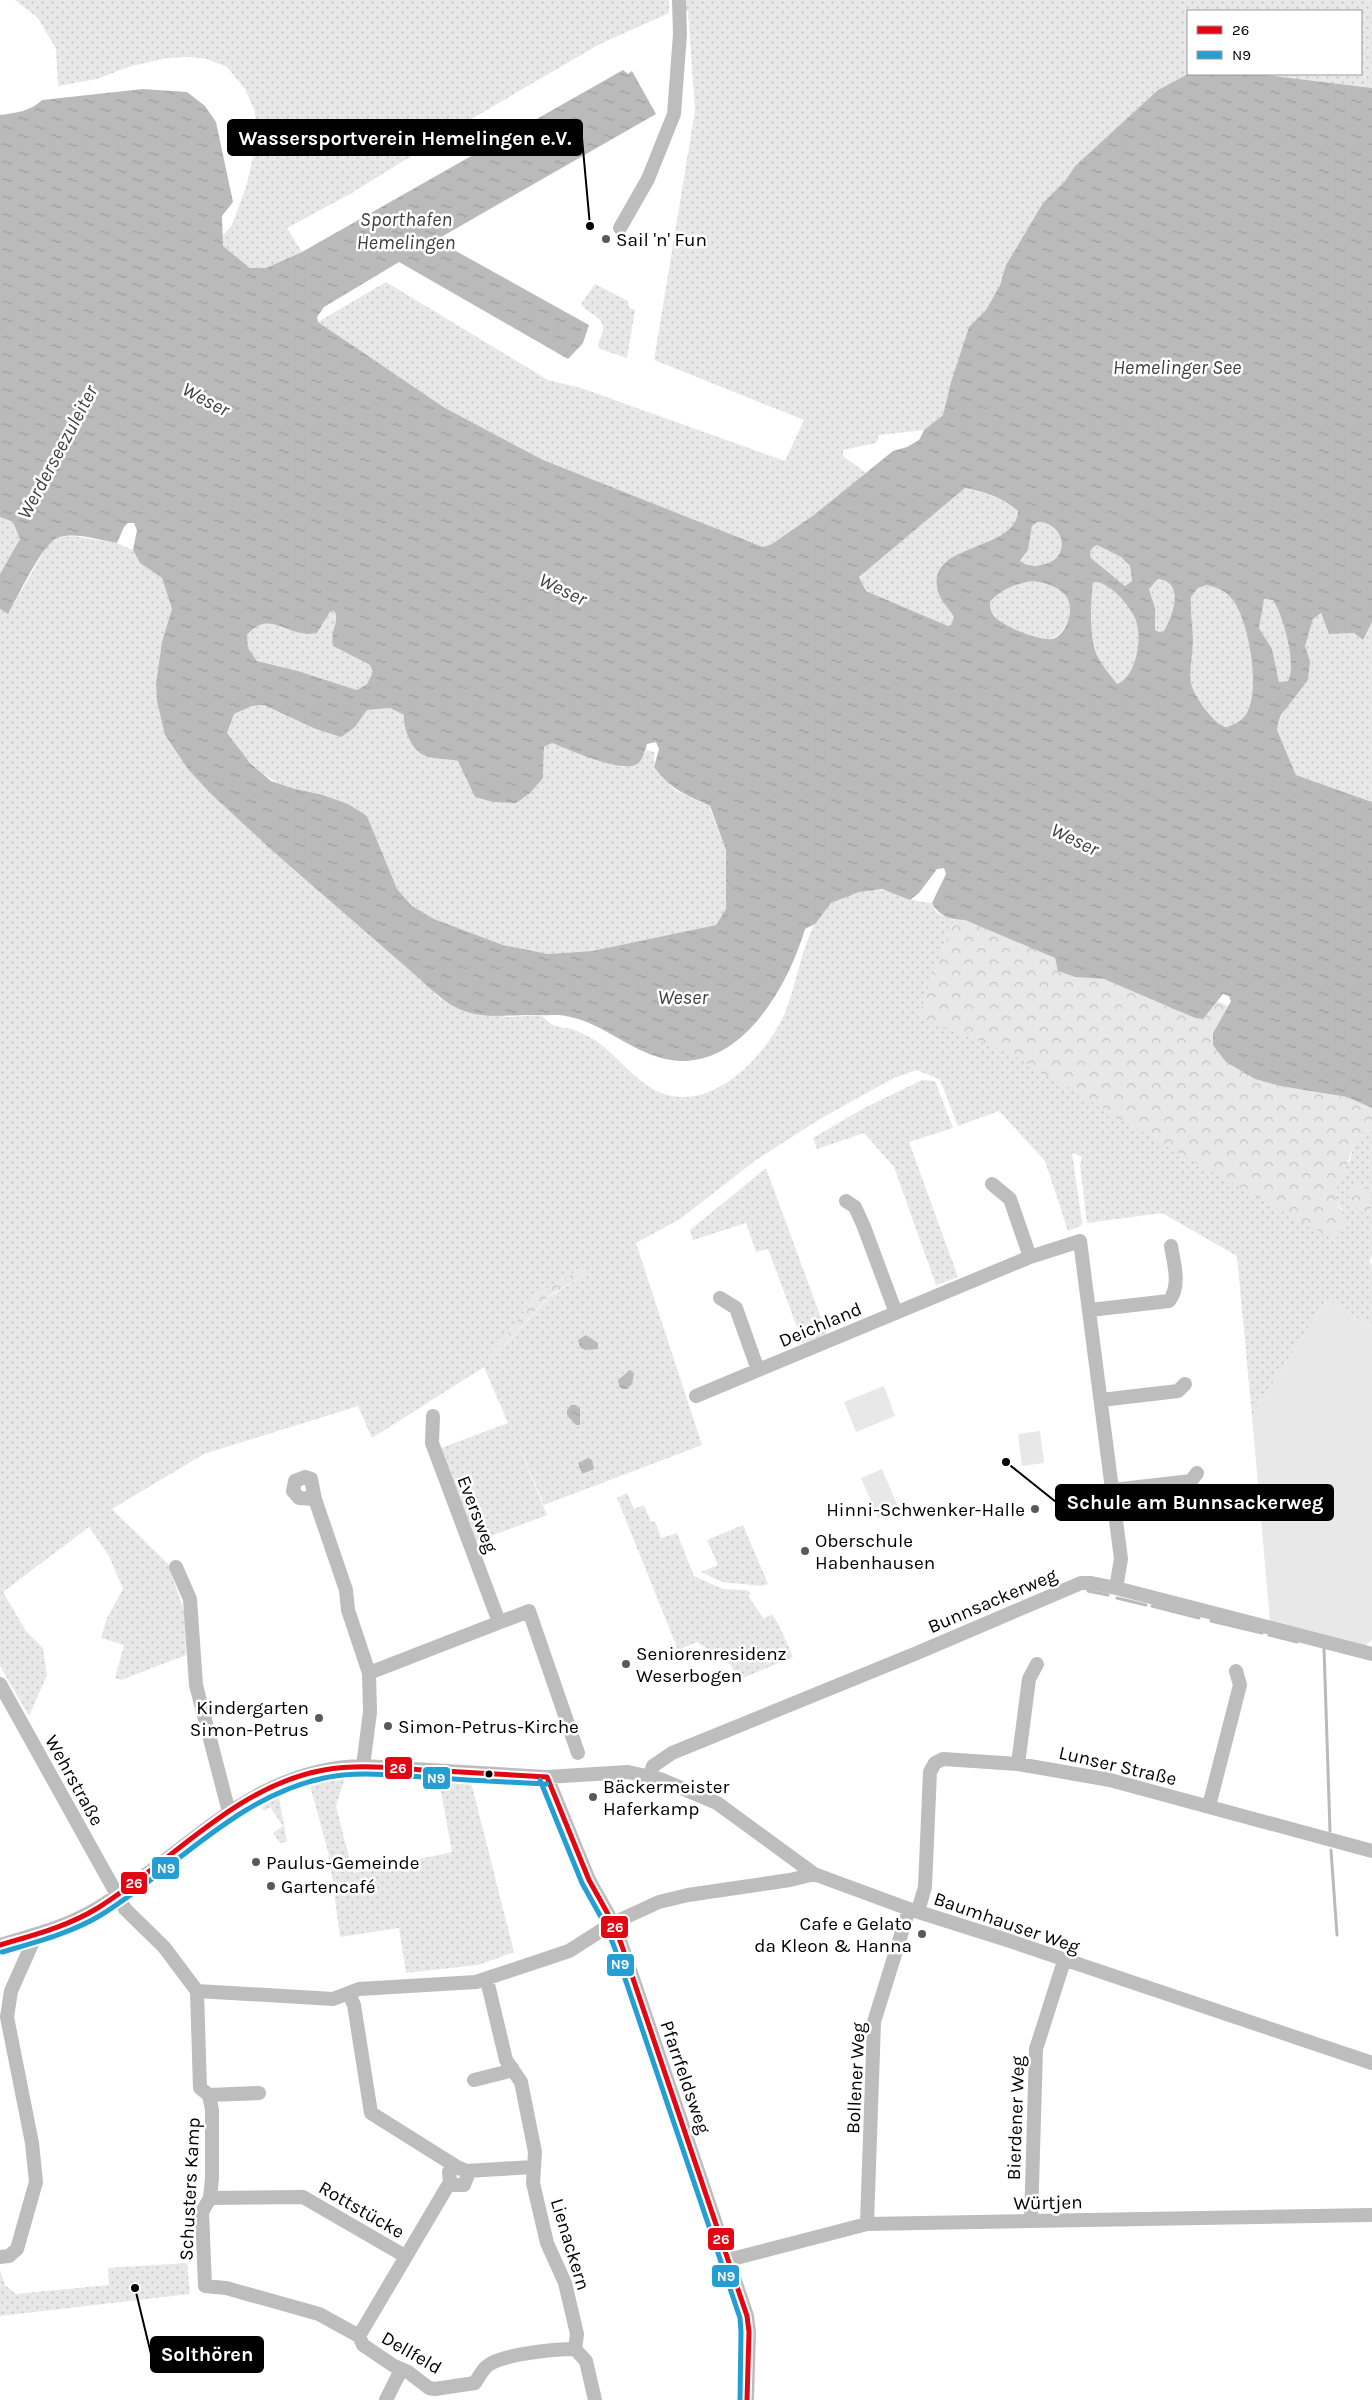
<svg xmlns="http://www.w3.org/2000/svg" width="1372" height="2400" font-family="Karla,sans-serif">
  <style>
    .green { fill: url(#green-dots); fill-rule: evenodd }
    .forest { fill: url(#forest-crowns) }
    .pitch { fill: #e8e8e8 }
    .water { fill: url(#water-ripples); fill-rule: evenodd }
    .lines { fill: none; stroke-linecap: round; stroke-linejoin: round }
    .stream { stroke: #bababa; stroke-width: 3 }
    .minor { stroke: #bdbdbd; stroke-width: 14 }
    .bus-1-casing { stroke: #fff; stroke-width: 9 }
    .bus-2-casing { stroke: #fff; stroke-width: 9 }
    .bus-1 { stroke: #e30613; stroke-width: 5 }
    .bus-2 { stroke: #249fd3; stroke-width: 5 }
    .poi-dot { fill: #595959; stroke: #fff; stroke-width: 2 }
    .bus-dot { fill: #000; stroke: #fff; stroke-width: 2 }
    .labels { text-anchor: middle; stroke-width: 5; stroke-linejoin: round; paint-order: stroke }
    .poi-label { font-size: 19px; fill: #000; stroke: #fff; text-anchor: start }
    .street-label { font-size: 19px; fill: #000; stroke: #fff }
    .water-label { font-size: 20px; font-style: italic; fill: #3e3e3e; stroke: #fff }
    .leader { fill: none; stroke: #000; stroke-width: 2 }
    .callout-dot { fill: #000; stroke: #fff; stroke-width: 2 }
    .callout { fill: #000; stroke: #000; stroke-width: 2 }
    .callout-label { font-size: 20px; text-anchor: middle; font-weight: bold; fill: #fff }
    .line-badge { stroke: #fff; stroke-width: 2 }
    .badge-label { font-size: 14px; text-anchor: middle; font-weight: bold; fill: #fff }
  </style>
  <defs>
    <pattern id="green-dots" width="8" height="8" patternUnits="userSpaceOnUse" patternTransform="scale(1.25)"><rect width="8" height="8" fill="#e8e8e8"/><path d="M2 2h.1M6 6h.1" fill="none" stroke="#c5c5c5" stroke-width="1.8" stroke-linecap="round"/></pattern>
    <pattern id="forest-crowns" width="20" height="18" patternUnits="userSpaceOnUse" patternTransform="scale(1.25)"><rect width="20" height="18" fill="#e8e8e8"/><path d="M2 6a3 3 0 1 1 6 0M12 15a3 3 0 1 1 6 0" fill="none" stroke="#c5c5c5"/></pattern>
    <pattern id="water-ripples" width="26" height="14" patternUnits="userSpaceOnUse" patternTransform="scale(1.25)"><rect width="26" height="14" fill="#bababa"/><path d="M2 4q2-2 4 0t4 0M15 11q2-2 4 0t4 0" fill="none" stroke="#9e9e9e"/></pattern>
  </defs>
  <rect width="100%" height="100%" fill="#fff"/>
  <!-- green -->
  <path class="green" d="M15 0H669V13L598 45 468 121 350 194 287 228 302 252 266 268H250L223 246V235L232 225 246 187 256 145 255 111 245 89 227 67 207 59 191 57 168 58 131 66 97 79 58 86 56 49 38 18Z
    M682 0H1372V88L1258 74H1361V11H1188V74L1158 90 1075 166 1065 181 1043 203 1006 265 1000 285 986 310 969 327 951 382 943 415 924 430 879 435 876 443 843 450V456L866 473C840 494 794 537 763 547L543 461 445 408 318 322 386 282 548 380 581 388 785 461 804 420 654 360 695 111 688 11H683Z
    M595 284 628 301 629 308 635 310 627 358 600 349 598 346C598 340 602 337 603 331 606 317 587 314 581 304Z
    M965 488C985 493 1002 497 1018 511 1016 537 982 543 962 552 956 555 951 559 945 563L939 596 954 617 951 625 948 626 866 591 859 577Z
    M0 517 13 522 20 539 0 574Z
    M1037 522C1055 521 1070 541 1057 557 1049 566 1029 568 1020 562L1028 550 1032 526Z
    M73 536 117 543 133 550 140 563 162 578 172 609 157 701 161 708 440 999 507 1017 541 1015C545 1018 549 1023 553 1025 558 1028 566 1027 572 1029 580 1032 591 1037 599 1043 621 1059 640 1088 668 1095 718 1109 771 1050 787 1008 798 980 806 918 833 902 846 894 865 889 881 890 890 890 900 897 909 899 916 901 924 902 932 903L937 913 954 920 919 1015 983 972 1335 1241 1342 1210 1334 1197 1338 1181 1350 1160 1354 1143 1362 1133 1372 1125V1256L1369 1262 1372 1264V1327L1327 1299 1252 1416 1237 1256 1162 1213 1087 1223 1080 1165 1082 1157 1072 1153 1082 1222 1081 1226 1068 1231 1045 1161 999 1111 958 1126 941 1082 939 1079 916 1070 892 1079 820 1119 756 1160 680 1219 636 1243 702 1445 544 1505 511 1428 547 1515 475 1542 441 1448 508 1423 484 1367 372 1438 358 1406 204 1454 112 1509 168 1564 185 1613 186 1655 121 1680 115 1678 124 1645 101 1638 107 1618 123 1589 109 1556 89 1527 3 1592 26 1631 43 1648 47 1675 29 1716 0 1666V609L8 614 47 546 58 537ZM580 1269 587 1273 549 1297 490 1362 488 1359 538 1294Z
    M1097 545 1121 557 1130 566 1132 581 1125 586 1091 558C1089 551 1091 548 1097 545Z
    M1158 579C1184 582 1173 615 1164 631L1159 632 1155 630V608L1149 588Z
    M1033 581C1043 584 1055 585 1063 592 1081 608 1065 636 1046 641 1027 634 991 626 990 603 1003 588 1015 584 1033 581Z
    M1096 582C1111 584 1129 605 1135 618 1143 637 1137 677 1117 684 1110 675 1102 665 1097 654 1089 637 1092 603 1093 583Z
    M1207 585C1217 588 1226 590 1233 599 1249 621 1262 695 1244 717 1240 723 1227 729 1220 725 1210 718 1192 694 1191 681 1189 668 1193 653 1193 639 1193 625 1190 611 1191 597L1198 588Z
    M1263 599 1273 600C1284 615 1297 663 1288 681L1279 682 1272 649 1259 628Z
    M334 611C341 621 329 631 333 646L370 665 374 672 367 684 357 690 298 671 257 661 248 648 247 635C271 607 288 640 317 633L330 612Z
    M1321 613 1329 634 1354 633 1363 640 1372 622V802L1296 775 1277 730 1278 723 1310 661 1305 646 1313 619Z
    M264 705 286 715 355 727 367 710 390 708 404 715C417 758 416 753 458 761L464 770 467 781 543 778 544 747 552 743 623 767 641 759 647 750 654 752V767L675 790 709 806 726 850V909L716 925 592 951 548 954 503 945 434 919 412 906 397 889 367 816C352 809 337 800 321 794 313 791 303 792 294 789 264 780 244 759 227 733L234 714 252 706Z
    M922 1080 935 1081 953 1128 909 1142 958 1277 936 1285 894 1167 864 1133 817 1149 813 1138 864 1108Z
    M766 1168 827 1334 803 1343 768 1249 756 1252 746 1223 693 1240 690 1230Z
    M627 1493 634 1509 644 1505 651 1522 655 1521 661 1538 677 1533 694 1576 723 1589 746 1590 751 1593 748 1596 764 1619 772 1614 779 1625 793 1657 738 1680 731 1665 697 1642 678 1650 617 1498Z
    M743 1525 768 1584 762 1586 722 1582 701 1572 718 1565 707 1540Z
    M345 1777 336 1806 353 1873 452 1852 439 1781 471 1782 514 1952 478 1965 406 1973 399 1928 340 1937 329 1855 309 1782Z
    M279 1797 287 1842 280 1843 273 1833 283 1826 270 1807 264 1811 259 1804Z
    M187 2263 190 2294 0 2316V2270L5 2285 16 2294 109 2285 108 2268Z"/>
  <!-- forest -->
  <path class="forest" d="M954 920H965L1055 958 1059 971 1075 977 1104 979 1195 1018 1203 1019 1217 1001 1228 1006 1213 1033 1226 1062 1255 1079 1280 1086 1347 1097 1372 1108V1125L1362 1133 1354 1143 1345 1172 1338 1182 1335 1197 1345 1221 1336 1241 1173 1150 1008 1052 932 1023 919 1015Z
    M1358 1186 1367 1188C1372 1196 1372 1203 1370 1212L1365 1214 1361 1212 1349 1200 1352 1190Z
    M580 1269 587 1273 549 1296 490 1362 488 1359 538 1294Z"/>
  <!-- pitch -->
  <path class="pitch" d="M1327 1299 1372 1327V1640L1365 1646 1270 1623 1269 1610 1252 1416Z
    M884 1386 895 1416 856 1432 844 1402Z
    M1040 1431 1044 1463 1022 1466 1018 1434Z
    M882 1469 899 1509 878 1518 861 1478Z"/>
  <!-- water -->
  <path class="water" d="M623 70 628 74 632 71 656 114 436 240 589 325 583 343 568 359 399 262 324 307 317 317 318 322 445 408 543 460 763 547 772 544 814 515 893 451 907 447 919 440 924 430 943 415 951 382 969 327 986 310 1000 285 1006 265 1043 203 1065 181 1075 166 1158 90 1188 74H1258L1372 88V622L1363 640 1354 633 1329 634 1321 613 1313 619 1305 646 1310 661 1308 680 1281 715 1278 723 1277 730 1296 775 1372 802V1108L1347 1097 1280 1086 1255 1079 1226 1062 1213 1045V1033L1231 1001 1229 996 1223 994 1203 1019 1195 1018 1104 979 1075 977 1058 971 1055 958 965 920C950 920 939 916 932 903L946 874 944 868 937 869 919 893 910 900 882 889 859 892 831 903 815 924 805 929C787 990 735 1081 658 1057 625 1047 599 1021 565 1016 558 1014 549 1016 542 1015 484 1014 467 1026 421 980L275 853 209 792 188 769 165 735 157 701 156 684 162 642 172 609 162 578 140 563 133 550 137 530 134 523H128L124 527 117 543C100 540 76 532 59 537 42 543 18 597 8 614L0 609V574L20 539 13 522 0 517V115C16 113 31 111 42 100L143 89 187 92 205 106 216 122 233 202 222 216 223 246 250 268H266L302 252ZM965 488C985 492 1002 497 1018 511 1015 552 930 542 937 587 938 599 948 607 954 617L951 625 948 626 866 591 859 577ZM1037 522C1055 521 1070 541 1057 557 1049 566 1029 569 1020 561L1028 550 1032 526ZM1097 545 1121 557 1130 566 1132 581 1125 586 1091 558C1089 551 1091 548 1097 545ZM1158 579C1185 582 1173 615 1164 631L1159 632 1155 630V608L1149 589ZM1033 581C1043 583 1054 585 1062 592 1077 603 1069 631 1055 638 1044 644 1003 626 995 617 991 612 990 608 990 602 1003 588 1015 584 1033 581ZM1096 582C1111 584 1129 605 1135 618 1143 636 1137 677 1117 684 1110 675 1102 665 1097 655 1089 638 1091 602 1093 583ZM1207 585C1218 588 1226 591 1233 600 1249 621 1263 698 1243 718 1239 723 1232 725 1226 727 1213 724 1194 696 1191 683 1189 669 1193 654 1193 640 1193 626 1190 612 1191 597L1198 588ZM1264 599 1273 600C1283 615 1297 664 1288 681L1279 682 1272 649 1259 628ZM334 611C341 620 329 631 333 646L370 665 373 672 367 684 357 690 298 671 257 661 248 648 247 635C271 607 288 640 317 633L330 612ZM264 705 316 729 341 737 355 727 367 710 390 708 404 715C403 728 411 751 426 756 435 759 448 759 458 761L475 797 493 802 516 803 530 793 543 778 544 747 552 743C568 749 622 774 637 764 643 760 645 751 647 744L656 742 659 749 654 767C673 791 683 793 710 806L726 850V909L716 925 592 951 548 954 503 945 434 919 412 906 397 889 367 816 348 804 320 794 295 789 271 781 250 763 227 733 234 714 252 706Z
    M586 1335 598 1343V1349L585 1350 580 1347 578 1340Z
    M630 1370 634 1373 632 1384 627 1389H622L619 1386 618 1380Z
    M571 1405H576L580 1408V1425H576L567 1415V1410Z
    M588 1458 592 1460 594 1469 582 1474 578 1463Z"/>
  <g class="lines">
    <!-- stream -->
    <path class="stream" d="M1088 1591 1108 1595
      M1117 1598 1146 1605
      M1152 1606 1199 1618
      M1211 1621 1262 1633
      M1269 1635 1297 1642
      M1324 1648 1330 1831
      M1331 1850 1337 1935"/>
    <!-- minor -->
    <path class="minor" d="M620 228 648 179 674 114 680 34 679 0
      M992 1184 1010 1199 1030 1257
      M846 1201 855 1207 864 1227 896 1313
      M720 1298 736 1308 758 1370
      M1090 1310 1169 1301C1181 1286 1174 1264 1171 1246
      M696 1396 1030 1257 1080 1241 1121 1559 1116 1588
      M1101 1400 1178 1391 1185 1384
      M433 1416 432 1443 499 1622
      M305 1477 311 1479 315 1499 299 1498 293 1491 295 1481Z
      M1113 1490 1191 1481 1197 1473
      M315 1499 346 1590 348 1610 369 1673 370 1712 363 1766
      M176 1567 190 1599 196 1685 229 1812
      M369 1673 529 1611 578 1753
      M0 1684 125 1909 164 1947 197 1991 333 1999 359 1989 476 1982 569 1951 613 1923 659 1902 688 1895 790 1880 814 1874
      M1018 1764 1029 1679 1037 1664
      M650 1776 653 1766 672 1753 917 1653 1081 1583H1091L1116 1588 1372 1654
      M547 1777 589 1880 613 1923 622 1946 747 2316 749 2332 747 2400
      M1209 1806 1240 1685 1236 1671
      M918 1911 925 1887 930 1772 935 1763 943 1759 1018 1764 1110 1780 1372 1851
      M0 1945C33 1935 66 1927 96 1909 185 1856 250 1768 363 1766L547 1777 628 1772 660 1779 717 1803 814 1874 909 1909 1004 1939 1372 2063
      M487 1980 506 2060 521 2082 535 2152 533 2183 547 2243 565 2283 577 2334 575 2349 586 2361 595 2400
      M197 1991 200 2088 209 2095 212 2110V2178L210 2198 202 2212 205 2286 226 2288 319 2314 359 2336 363 2345 394 2366 408 2372 429 2388 435 2389 475 2383C478 2378 482 2371 486 2367 499 2354 557 2349 575 2349
      M349 1994 354 2005 371 2113 457 2167
      M474 2080 506 2072 512 2068
      M209 2095 259 2093
      M466 2171 468 2175 464 2185H454L450 2182 449 2172 457 2167 466 2171 533 2167
      M210 2198 303 2197 405 2256
      M1031 2221 1036 2049 1064 1961
      M867 2224 874 2022 909 1909
      M0 2257 9 2256 17 2249 36 2182 32 2143 7 2017 11 1991 36 1935
      M728 2260 867 2224 1372 2215
      M359 2336 450 2182
      M386 2400 401 2370"/>
    <!-- bus-1 casing -->
    <g class="bus-1-casing">
      <path id="bus-1" d="M547 1777 589 1880 613 1923 622 1946 747 2316 749 2332 747 2400
        M0 1945C33 1935 66 1927 96 1909 170 1864 234 1786 324 1770 358 1764 392 1768 426 1770 466 1772 507 1775 547 1777"/>
    </g>
    <!-- bus-2 casing -->
    <g class="bus-2-casing">
      <path id="bus-2" d="M540 1780 582 1883 606 1926 615 1949 740 2318 741 2332 740 2400
        M2 1952C36 1942 71 1933 101 1915 174 1870 237 1796 324 1778 357 1771 390 1775 422 1777 464 1780 505 1782 547 1784"/>
    </g>
    <!-- bus-1 -->
    <use href="#bus-1" class="bus-1"/>
    <!-- bus-2 -->
    <use href="#bus-2" class="bus-2"/>
  </g>
  <!-- markers -->
  <g class="poi-dot">
    <circle cx="606" cy="239" r="5"/>
    <circle cx="1035" cy="1509" r="5"/>
    <circle cx="805" cy="1551" r="5"/>
    <circle cx="626" cy="1664" r="5"/>
    <circle cx="319" cy="1718" r="5"/>
    <circle cx="388" cy="1726" r="5"/>
    <circle cx="593" cy="1797" r="5"/>
    <circle cx="256" cy="1862" r="5"/>
    <circle cx="271" cy="1886" r="5"/>
    <circle cx="922" cy="1934" r="5"/>
  </g>
  <circle class="bus-dot" cx="489" cy="1774" r="4.5"/>
  <g class="labels">
    <!-- poi labels -->
    <g class="poi-label">
      <text x="616" y="246">Sail 'n' Fun</text>
      <text x="1025" y="1516" text-anchor="end">Hinni-Schwenker-Halle</text>
      <text x="815" y="1547">Oberschule<tspan x="815" dy="22">Habenhausen</tspan></text>
      <text x="636" y="1660">Seniorenresidenz<tspan x="636" dy="22">Weserbogen</tspan></text>
      <text x="309" y="1714" text-anchor="end">Kindergarten<tspan x="309" dy="22">Simon-Petrus</tspan></text>
      <text x="398" y="1733">Simon-Petrus-Kirche</text>
      <text x="603" y="1793">Bäckermeister<tspan x="603" dy="22">Haferkamp</tspan></text>
      <text x="266" y="1869">Paulus-Gemeinde</text>
      <text x="281" y="1893">Gartencafé</text>
      <text x="912" y="1930" text-anchor="end">Cafe e Gelato<tspan x="912" dy="22">da Kleon &amp; Hanna</tspan></text>
    </g>
    <!-- street labels -->
    <g class="street-label">
      <text transform="translate(820 1324) rotate(-23)" y="7">Deichland</text>
      <text transform="translate(478 1514) rotate(69)" y="7">Eversweg</text>
      <text transform="translate(992 1600) rotate(-23)" y="7">Bunnsackerweg</text>
      <text transform="translate(1118 1765) rotate(13)" y="7">Lunser Straße</text>
      <text transform="translate(75 1780) rotate(61)" y="7">Wehrstraße</text>
      <text transform="translate(1007 1922) rotate(19)" y="7">Baumhauser Weg</text>
      <text transform="translate(686 2077) rotate(71)" y="7">Pfarrfeldsweg</text>
      <text transform="translate(855 2078) rotate(-87)" y="7">Bollener Weg</text>
      <text transform="translate(1015 2118) rotate(-88)" y="7">Bierdener Weg</text>
      <text transform="translate(189 2189) rotate(-87)" y="7">Schusters Kamp</text>
      <text transform="translate(1048 2202) rotate(-1)" y="7">Würtjen</text>
      <text transform="translate(362 2209) rotate(30)" y="7">Rottstücke</text>
      <text transform="translate(571 2244) rotate(73)" y="7">Lienackern</text>
      <text transform="translate(412 2352) rotate(30)" y="7">Dellfeld</text>
    </g>
    <!-- water labels -->
    <g class="water-label">
      <text x="406" y="226">Sporthafen<tspan x="406" dy="23">Hemelingen</tspan></text>
      <text x="1177" y="374">Hemelinger See</text>
      <text transform="translate(206 399) rotate(28)" y="7">Weser</text>
      <text transform="translate(57 452) rotate(-62)" y="7">Werderseezuleiter</text>
      <text transform="translate(563 589) rotate(26)" y="7">Weser</text>
      <text transform="translate(1075 839) rotate(26)" y="7">Weser</text>
      <text x="683" y="1004">Weser</text>
    </g>
  </g>
  <!-- callouts -->
  <path class="leader" d="M590 226L582 138M1006 1462L1056 1502M135 2288L151 2354"/>
  <g class="callout-dot">
    <circle cx="590" cy="226" r="5"/>
    <circle cx="1006" cy="1462" r="5"/>
    <circle cx="135" cy="2288" r="5"/>
  </g>
  <g class="callout">
    <rect x="228" y="120" width="354" height="35" rx="5"/>
    <rect x="1056" y="1485" width="277" height="35" rx="5"/>
    <rect x="151" y="2337" width="112" height="35" rx="5"/>
  </g>
  <g class="callout-label">
    <text x="405" y="145">Wassersportverein Hemelingen e.V.</text>
    <text x="1195" y="1509">Schule am Bunnsackerweg</text>
    <text x="207" y="2361">Solthören</text>
  </g>
  <g class="line-badge">
    <rect x="384" y="1756" width="29" height="24" rx="5" fill="#e30613"/>
    <rect x="422" y="1766" width="29" height="24" rx="5" fill="#249fd3"/>
    <rect x="151" y="1856" width="29" height="24" rx="5" fill="#249fd3"/>
    <rect x="120" y="1871" width="28" height="24" rx="5" fill="#e30613"/>
    <rect x="600" y="1915" width="29" height="24" rx="5" fill="#e30613"/>
    <rect x="606" y="1953" width="29" height="24" rx="5" fill="#249fd3"/>
    <rect x="707" y="2227" width="28" height="24" rx="5" fill="#e30613"/>
    <rect x="711" y="2264" width="29" height="24" rx="5" fill="#249fd3"/>
  </g>
  <g class="badge-label">
    <text x="398" y="1773">26</text>
    <text x="436" y="1783">N9</text>
    <text x="166" y="1873">N9</text>
    <text x="134" y="1888">26</text>
    <text x="615" y="1932">26</text>
    <text x="620" y="1969">N9</text>
    <text x="721" y="2244">26</text>
    <text x="726" y="2281">N9</text>
  </g>
  <!-- legend -->
  <rect x="1187" y="10" width="175" height="65" fill="#ffffff" stroke="#999999"/>
  <rect x="1197" y="26" width="25" height="8" fill="#e30613" stroke="#999999"/>
  <text x="1232" y="35" font-size="15" fill="#000000">26</text>
  <rect x="1197" y="51" width="25" height="8" fill="#249fd3" stroke="#999999"/>
  <text x="1232" y="60" font-size="15" fill="#000000">N9</text>
</svg>
